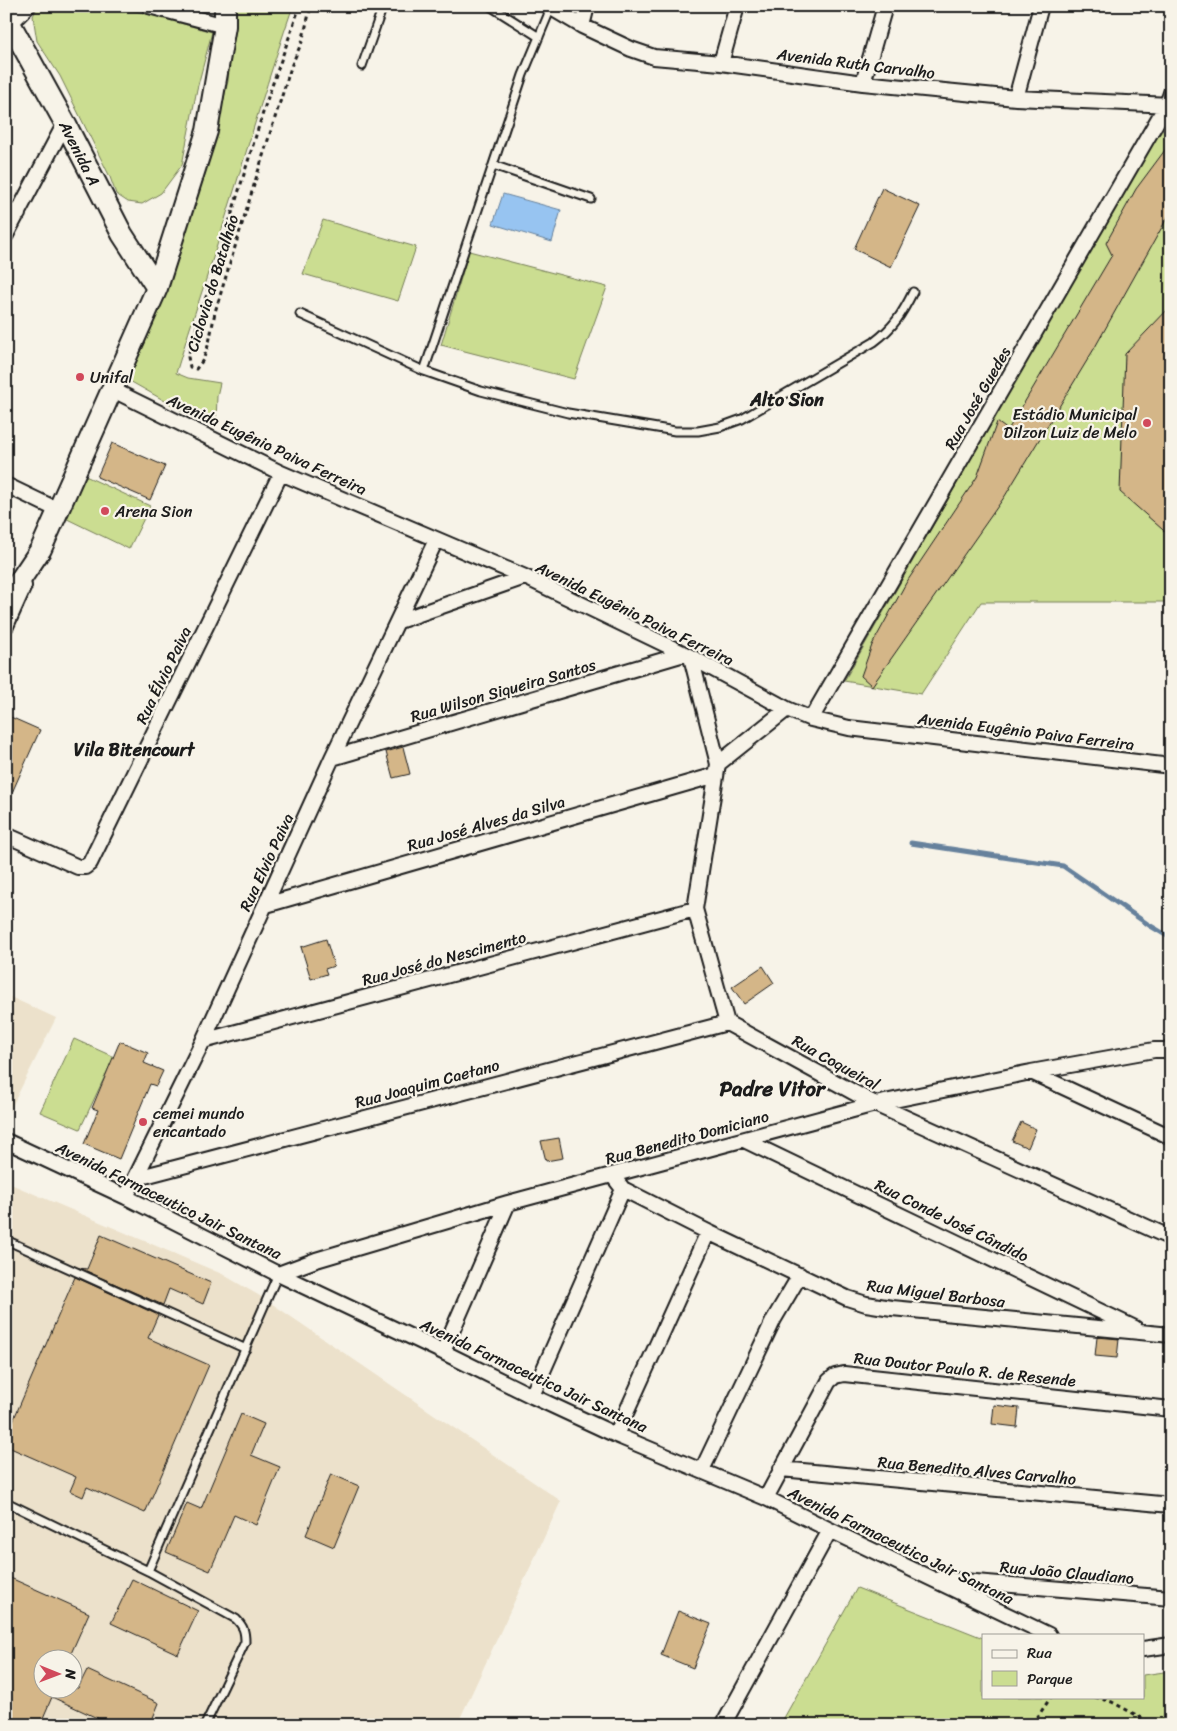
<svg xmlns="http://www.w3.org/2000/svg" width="1177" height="1731" font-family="Sriracha,sans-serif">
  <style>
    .built { fill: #ece1cb; fill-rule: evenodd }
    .green { fill: #cbdd91; stroke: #747c56 }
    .water { fill: #97c4f1; stroke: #66819c }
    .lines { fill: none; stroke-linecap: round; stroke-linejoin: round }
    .stream { stroke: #66819c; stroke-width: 5 }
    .building { fill: #d4b688; stroke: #1c1c1c }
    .lane-casing { stroke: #1c1c1c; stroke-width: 11 }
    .street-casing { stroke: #1c1c1c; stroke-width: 18 }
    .secondary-casing { stroke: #1c1c1c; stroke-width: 24 }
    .path { stroke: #1c1c1c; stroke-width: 3; stroke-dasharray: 4 4; stroke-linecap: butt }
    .lane { stroke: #f7f3e8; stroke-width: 7 }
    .street { stroke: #f7f3e8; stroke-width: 14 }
    .secondary { stroke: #f7f3e8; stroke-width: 20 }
    .poi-dot { fill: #d1495b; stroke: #f7f3e8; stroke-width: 2 }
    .labels { text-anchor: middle; stroke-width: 4.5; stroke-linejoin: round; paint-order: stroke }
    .street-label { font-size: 16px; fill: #1c1c1c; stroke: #f7f3e8 }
    .poi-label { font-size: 16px; fill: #1c1c1c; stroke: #f7f3e8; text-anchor: start }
    .neighbourhood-label { font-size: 18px; font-weight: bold; fill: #1c1c1c; stroke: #f7f3e8 }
    .district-label { font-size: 21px; font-weight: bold; fill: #1c1c1c; stroke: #f7f3e8 }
  </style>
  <rect width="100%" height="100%" fill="#f7f3e8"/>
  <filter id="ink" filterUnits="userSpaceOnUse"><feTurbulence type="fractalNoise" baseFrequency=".02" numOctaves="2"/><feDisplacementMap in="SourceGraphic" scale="10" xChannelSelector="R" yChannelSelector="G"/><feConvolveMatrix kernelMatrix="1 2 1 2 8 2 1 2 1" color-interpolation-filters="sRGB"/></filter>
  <g filter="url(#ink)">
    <!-- built -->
    <path class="built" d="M6 995 56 1018 6 1118Z
      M6 1182 222 1274 265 1299 561 1501 457 1725H6ZM42 1658H72V1688H42Z"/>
    <!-- green -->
    <path class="green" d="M38 6H114L152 15 212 32 197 89 182 165 161 193 142 204 128 202 116 194 110 177 60 76 37 41 33 16Z
      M235 6H293C269 75 249 144 227 213 211 267 192 319 176 373L188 378 220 383 217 396 216 422 181 410 128 380 145 343 196 188 211 153 228 81Z
      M1171 120V602H981L921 694 844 681 1150 146Z
      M323 220 416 247 398 301 303 274Z
      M469 251 607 287 574 379 441 345Z
      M79 473 150 506 129 549 61 516Z
      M74 1039 114 1057 80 1129 40 1112Z
      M857 1588 983 1638V1697H1143V1675L1171 1671V1725H780Z"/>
    <!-- water -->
    <path class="water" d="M503 194 561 210 552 242 493 224Z"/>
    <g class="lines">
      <!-- stream -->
      <path class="stream" d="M911 843 1063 866 1149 925 1171 938"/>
    </g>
    <!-- building -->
    <path class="building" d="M1171 142V211L1094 349 1005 496 872 686 861 676 872 645 906 583 977 477 997 422 1008 430 1112 255 1106 243 1136 189Z
      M882 188 920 206 891 267 854 249Z
      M1171 306V537L1120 492 1125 354Z
      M112 443 165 466 150 500 97 477Z
      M6 715 40 730 6 806Z
      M403 747 410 774 393 778 386 752Z
      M326 939 334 966 325 969 327 974 311 979 301 947Z
      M763 966 774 983 744 1004 732 987Z
      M120 1041 148 1053 144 1063 163 1071 156 1086 150 1084 119 1159 84 1144 98 1110 92 1108Z
      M1021 1122 1036 1129 1028 1148 1012 1141Z
      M559 1138 563 1158 546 1161 541 1141Z
      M101 1235 211 1283 203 1304 169 1289 163 1305 79 1268 87 1269Z
      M75 1277 158 1315 148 1338 209 1365 145 1513 87 1487 83 1497 70 1491 76 1477 6 1446V1437Z
      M1097 1337 1119 1339 1117 1358 1095 1356Z
      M994 1405 1019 1408 1017 1427 992 1424Z
      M241 1414 264 1424 251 1455 280 1467 256 1525 234 1515 210 1571 166 1552 187 1503 201 1509Z
      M331 1474 359 1486 334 1547 306 1535Z
      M6 1576 89 1613 69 1658H42V1688H78L87 1670 159 1703 150 1725H112L52 1697 40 1725H6Z
      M132 1579 198 1611 178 1654 111 1623Z
      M678 1611 711 1624 693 1668 661 1655Z"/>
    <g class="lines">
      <!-- lane casing -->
      <g class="lane-casing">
        <path id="lane" d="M490 6 539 37
          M362 66 383 6
          M493 165 591 199
          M300 314 424 371 481 391 568 413 675 431H698L720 427 742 419 874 342C894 327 902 314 913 292
          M424 371 523 75 551 8
          M6 1240 246 1349
          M6 1502 148 1571
          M205 1725 245 1642C245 1632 244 1627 236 1619L148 1571 278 1274"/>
      </g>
      <!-- street casing -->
      <g class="street-casing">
        <path id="street" d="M149 6 225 26
          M548 6 582 26 631 49 654 57 721 63 863 83 1016 98 1171 105
          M6 25 10 24 28 6
          M582 26 587 6
          M721 63 737 6
          M863 83 885 6
          M1016 98 1041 6
          M6 209 18 214
          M6 235 65 123
          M113 390 281 473 525 577 691 657 787 709 811 719 849 728 1171 766
          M6 485 60 511
          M399 621 525 577
          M6 626 24 586
          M691 657 718 764 695 909 727 1023 875 1104 1171 1238
          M811 719 1167 104 1171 93
          M332 758 684 654
          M718 764 787 709
          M6 835 78 867H85L90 863 281 473
          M266 905 716 775
          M203 1041 695 909
          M1031 1072 1171 1137
          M744 1140 1135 1328
          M6 1141 126 1197 278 1274 443 1352 532 1396 616 1435 766 1498 830 1530 1049 1635
          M612 1175 623 1189 708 1232 847 1298 866 1304 892 1308 1171 1335
          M137 1178 727 1023
          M126 1197 203 1041 332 758 436 540
          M278 1274 316 1260 508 1203 875 1104 1031 1072 1154 1050H1171
          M443 1352 508 1203
          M532 1396 623 1189
          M616 1435 708 1232
          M781 1469 1171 1505
          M702 1470 774 1319 800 1275
          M766 1498 829 1381 835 1376 844 1374 1171 1409
          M939 1579 1171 1598
          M1143 1649 1171 1645
          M723 1725 830 1530"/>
      </g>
      <!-- secondary casing -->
      <g class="secondary-casing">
        <path id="secondary" d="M6 16 65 123 122 234 157 288
          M6 601 41 549 157 288 207 131 225 26V6"/>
      </g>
      <!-- path -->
      <path class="path" d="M300 6 266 103 190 349 188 357 190 367 196 369 203 360 209 343 215 312 262 159 292 64 302 42 311 6
        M1095 1697 1112 1702 1155 1725
        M1032 1725 1051 1697"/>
      <!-- lane -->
      <use href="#lane" class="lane"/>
      <!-- street -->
      <use href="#street" class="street"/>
      <!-- secondary -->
      <use href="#secondary" class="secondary"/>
    </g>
  </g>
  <!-- markers -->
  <g class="poi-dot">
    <circle cx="80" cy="377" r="5"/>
    <circle cx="1147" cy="423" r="5"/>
    <circle cx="105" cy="511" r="5"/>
    <circle cx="143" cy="1122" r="5"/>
  </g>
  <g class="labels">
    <!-- street labels -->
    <g class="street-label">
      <text transform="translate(856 63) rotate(7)" y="6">Avenida Ruth Carvalho</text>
      <text transform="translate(80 153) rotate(63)" y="6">Avenida A</text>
      <text transform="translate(212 283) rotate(-73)" y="6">Ciclovia do Batalhão</text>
      <text transform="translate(977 398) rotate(-60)" y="6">Rua José Guedes</text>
      <text transform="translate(267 444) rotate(25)" y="6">Avenida Eugênio Paiva Ferreira</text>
      <text transform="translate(635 613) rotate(26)" y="6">Avenida Eugênio Paiva Ferreira</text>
      <text transform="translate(163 675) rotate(-64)" y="6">Rua Élvio Paiva</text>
      <text transform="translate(503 690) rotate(-16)" y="6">Rua Wilson Siqueira Santos</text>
      <text transform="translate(1026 731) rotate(7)" y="6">Avenida Eugênio Paiva Ferreira</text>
      <text transform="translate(486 823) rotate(-16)" y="6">Rua José Alves da Silva</text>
      <text transform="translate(266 862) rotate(-65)" y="6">Rua Elvio Paiva</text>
      <text transform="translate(444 958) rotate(-15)" y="6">Rua José do Nescimento</text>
      <text transform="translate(836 1062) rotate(29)" y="6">Rua Coqueiral</text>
      <text transform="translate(427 1083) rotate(-15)" y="6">Rua Joaquim Caetano</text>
      <text transform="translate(687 1137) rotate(-15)" y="6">Rua Benedito Domiciano</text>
      <text transform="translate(169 1200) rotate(26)" y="6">Avenida Farmaceutico Jair Santana</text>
      <text transform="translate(952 1220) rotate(26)" y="6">Rua Conde José Cândido</text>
      <text transform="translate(936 1293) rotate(7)" y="6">Rua Miguel Barbosa</text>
      <text transform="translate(965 1369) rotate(6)" y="6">Rua Doutor Paulo R. de Resende</text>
      <text transform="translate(534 1375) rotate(25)" y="6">Avenida Farmaceutico Jair Santana</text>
      <text transform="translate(977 1470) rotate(5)" y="6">Rua Benedito Alves Carvalho</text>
      <text transform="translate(901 1545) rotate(26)" y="6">Avenida Farmaceutico Jair Santana</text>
      <text transform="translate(1067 1572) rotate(5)" y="6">Rua João Claudiano</text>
    </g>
    <!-- poi labels -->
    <g class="poi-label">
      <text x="90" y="383">Unifal</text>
      <text x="1137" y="420" text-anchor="end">Estádio Municipal<tspan x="1137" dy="18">Dilzon Luiz de Melo</tspan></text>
      <text x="115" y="517">Arena Sion</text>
      <text x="153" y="1119">cemei mundo<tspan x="153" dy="18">encantado</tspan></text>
    </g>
    <!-- neighbourhood labels -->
    <g class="neighbourhood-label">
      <text x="787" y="406">Alto Sion</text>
      <text x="134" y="756">Vila Bitencourt</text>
    </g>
    <!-- district labels -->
    <g class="district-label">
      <text x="772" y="1096">Padre Vitor</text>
    </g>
  </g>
  <!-- margin -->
  <rect width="1177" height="1731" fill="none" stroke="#f7f3e8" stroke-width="25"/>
  <rect x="12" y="12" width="1152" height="1706" fill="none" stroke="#1c1c1c" stroke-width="2" filter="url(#ink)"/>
  <!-- legend -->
  <rect x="982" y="1634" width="162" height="65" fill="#f7f3e8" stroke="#9f9d96"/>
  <rect x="992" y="1650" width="25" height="8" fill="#f7f3e8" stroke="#9f9d96"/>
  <text x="1027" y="1658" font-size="15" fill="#1c1c1c">Rua</text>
  <rect x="992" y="1671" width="25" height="15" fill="#cbdd91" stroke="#9f9d96"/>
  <text x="1027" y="1684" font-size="15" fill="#1c1c1c">Parque</text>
  <!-- north arrow -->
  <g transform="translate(58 1674) rotate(91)"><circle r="24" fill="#f7f3e8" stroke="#9f9d96"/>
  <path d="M0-4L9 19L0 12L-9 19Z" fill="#d1495b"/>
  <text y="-8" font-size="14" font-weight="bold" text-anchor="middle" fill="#1c1c1c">N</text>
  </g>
</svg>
